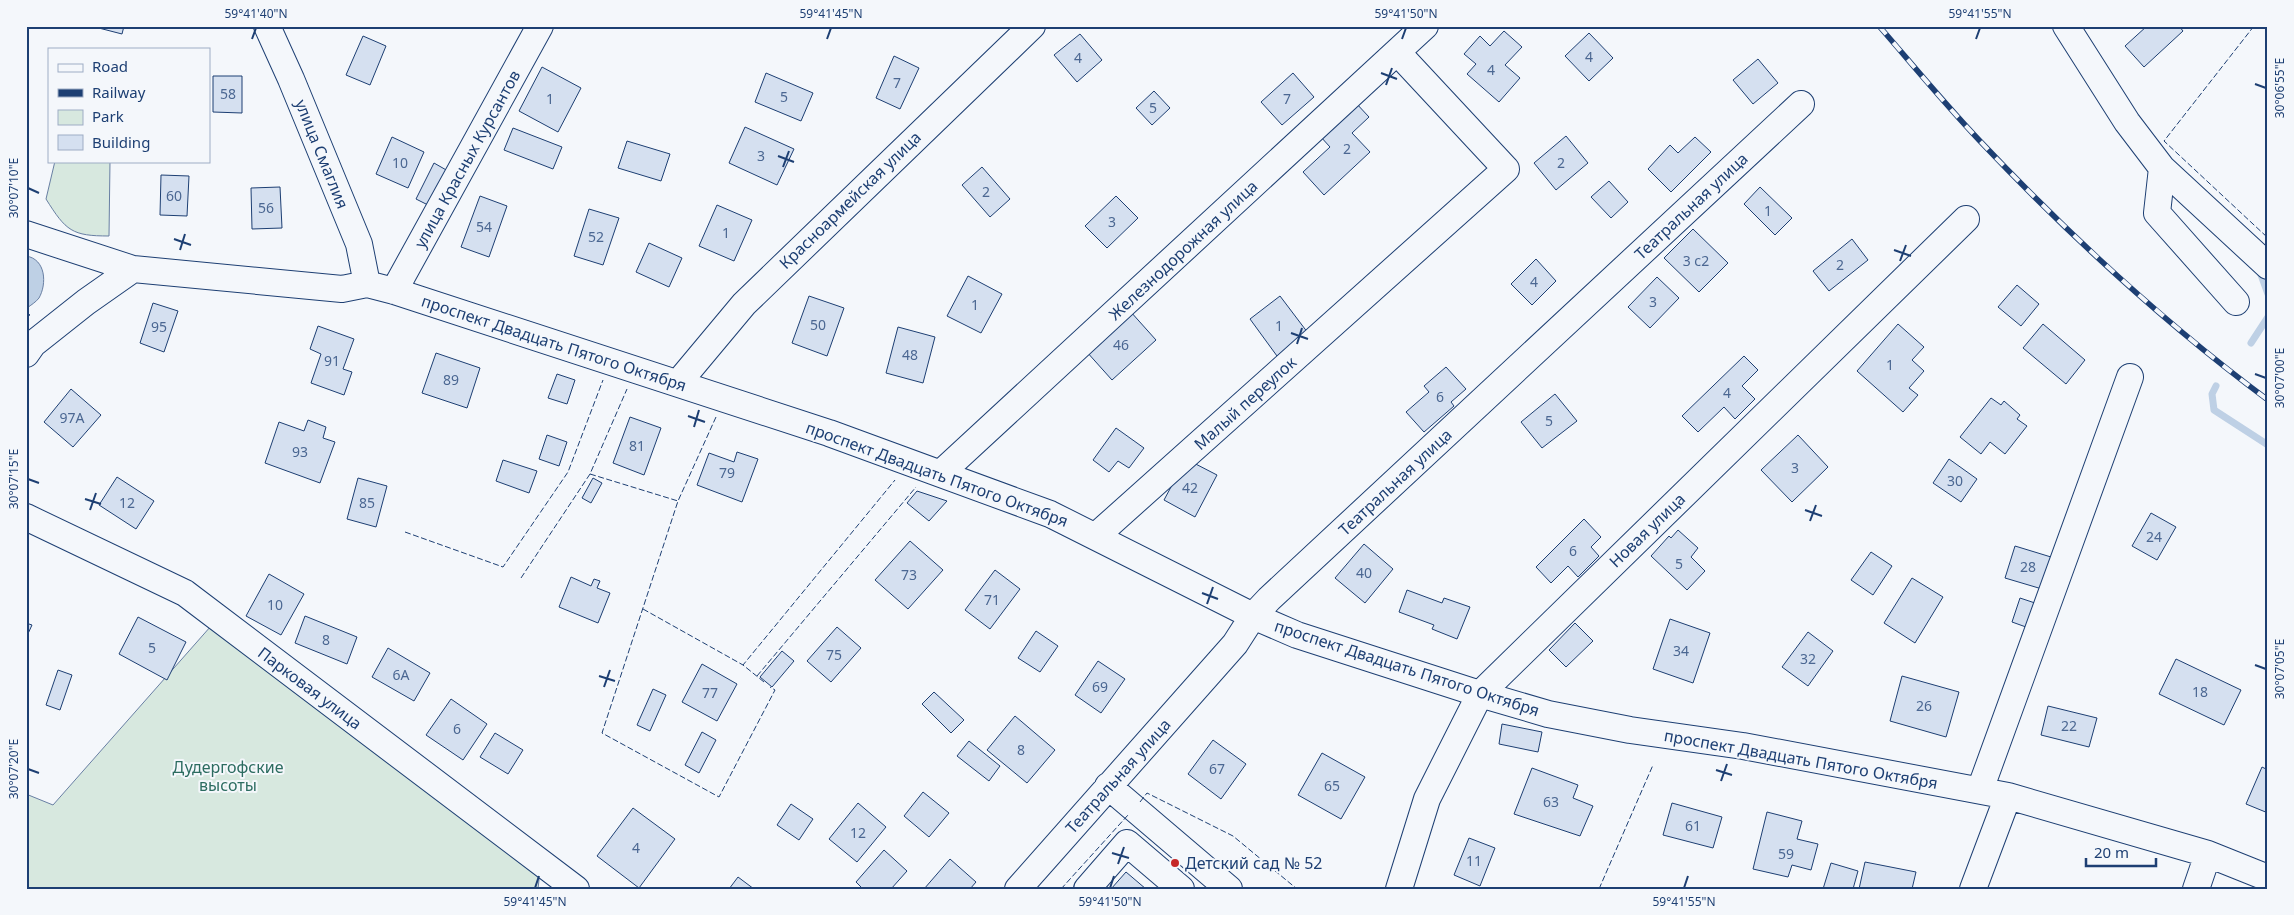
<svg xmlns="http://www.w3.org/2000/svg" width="2294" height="915" font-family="'Noto Sans',sans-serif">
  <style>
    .green { fill: #d7e8df; stroke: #687fa3 }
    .water { fill: #bed0e5; stroke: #687fa3 }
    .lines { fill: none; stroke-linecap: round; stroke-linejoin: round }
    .stream { stroke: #bed0e5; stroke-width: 7 }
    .building { fill: #d5e0f0; stroke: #1d3f73 }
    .minor-casing { stroke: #1d3f73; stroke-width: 28 }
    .minor { stroke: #f4f7fb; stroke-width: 26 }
    .rail-casing { stroke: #1d3f73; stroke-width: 5.5 }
    .rail { stroke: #f4f7fb; stroke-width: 4; stroke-dasharray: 11; stroke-linecap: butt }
    .fence { stroke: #1d3f73; stroke-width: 1; stroke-dasharray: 6 2.5; stroke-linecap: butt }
    .ticks { fill: none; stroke: #1d3f73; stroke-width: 2 }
    .poi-dot { fill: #c62828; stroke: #f4f7fb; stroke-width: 2 }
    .labels { text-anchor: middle; stroke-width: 4; stroke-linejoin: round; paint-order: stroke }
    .number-label { font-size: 14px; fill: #4b6792 }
    .street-label { font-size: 16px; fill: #1d3f73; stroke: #f4f7fb }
    .park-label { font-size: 16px; fill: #2c6c60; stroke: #f4f7fb }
    .poi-label { font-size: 16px; fill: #1d3f73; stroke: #f4f7fb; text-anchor: start }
    .neatline { fill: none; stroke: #1d3f73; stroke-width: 2 }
    .ticks-label { font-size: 12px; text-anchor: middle; fill: #1d3f73 }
  </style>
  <rect width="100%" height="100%" fill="#f4f7fb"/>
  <!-- green -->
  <path class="green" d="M55 161H110L109 236C72 236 66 231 46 199Z
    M211 626 540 870 538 889H26V794L53 805Z"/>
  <!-- water -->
  <path class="water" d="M26 256C46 259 47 284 39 298 36 302 31 305 27 308Z"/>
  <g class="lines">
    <!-- stream -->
    <path class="stream" d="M2260 272 2268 294
      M2251 343 2268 317
      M2216 386 2212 394 2214 410 2268 445"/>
  </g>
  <!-- building -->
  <path class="building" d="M91 26H124L122 34Z
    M2147 26H2179L2183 31 2144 67 2125 46Z
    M1504 31 1522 47 1505 65 1520 78 1499 102 1467 74 1476 64 1464 54 1480 36 1490 46Z
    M1589 33 1613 58 1589 81 1565 56Z
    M1080 34 1102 60 1077 82 1054 55Z
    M363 36 386 46 370 85 346 75Z
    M894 56 919 68 900 109 876 98Z
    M1758 59 1778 83 1753 104 1733 80Z
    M542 67 581 88 558 132 519 111Z
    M766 73 813 93 801 121 755 102Z
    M1293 73 1314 97 1282 125 1261 102Z
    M213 76H242V113L213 112Z
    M1154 91 1170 108 1152 125 1136 108Z
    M1355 102 1369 117 1352 133 1370 152 1324 195 1303 172 1330 147 1320 136Z
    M745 127 794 149 777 185 729 163Z
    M513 128 562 147 553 169 504 150Z
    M1566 136 1588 163 1556 190 1534 163Z
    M392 137 424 152 408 188 376 174Z
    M1695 137 1711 152 1671 192 1648 169 1670 145 1678 153Z
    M627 141 670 154 661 181 618 168Z
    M434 163 448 171 430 206 416 199Z
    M982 167 1010 199 990 217 962 185Z
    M161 175 189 176 187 216 160 215Z
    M1609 181 1628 202 1611 218 1591 197Z
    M280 187 282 228 252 229 251 188Z
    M1760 187 1792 218 1775 235 1744 204Z
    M480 196 507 206 489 257 461 247Z
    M1116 196 1138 218 1107 248 1085 226Z
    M717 205 752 220 734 261 699 246Z
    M589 209 619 218 603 265 574 256Z
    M1693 229 1728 263 1699 292 1664 258Z
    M1852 239 1868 260 1829 291 1813 271Z
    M649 243 682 258 669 287 636 272Z
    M1536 259 1556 281 1532 305 1511 284Z
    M968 276 1002 294 981 333 947 316Z
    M1657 277 1679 298 1650 328 1628 307Z
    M2017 285 2039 304 2021 326 1998 307Z
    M809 296 844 308 827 356 792 343Z
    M1280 296 1308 333 1277 356 1250 319Z
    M153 303 178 311 164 352 140 343Z
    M1130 311 1156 340 1112 380 1086 351Z
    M1898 324 1924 347 1912 360 1924 371 1909 388 1918 395 1903 412 1857 371Z
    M2043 324 2085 360 2066 384 2023 348Z
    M318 326 354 339 343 369 352 372 344 395 311 383 321 354 310 349Z
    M898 327 935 337 923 383 886 373Z
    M436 353 480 368 467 408 422 393Z
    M1744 356 1758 370 1742 386 1755 399 1735 419 1724 407 1698 432 1682 416Z
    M1446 367 1466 389 1451 402 1454 406 1424 432 1406 412 1429 392 1424 386Z
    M557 374 575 380 567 404 548 398Z
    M71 389 101 415 73 447 44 422Z
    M1555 394 1577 421 1542 448 1521 422Z
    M1991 398 2001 405 2004 401 2020 415 2017 419 2027 426 2005 454 1990 442 1981 454 1960 437Z
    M630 417 661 428 644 475 613 463Z
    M308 420 326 427 323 438 335 442 320 483 265 463 279 422 304 431Z
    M1116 428 1144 448 1129 468 1118 461 1109 472 1093 460Z
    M547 435 567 442 559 466 539 459Z
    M1798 435 1828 467 1792 502 1761 470Z
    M737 452 758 459 742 502 697 485 709 453 734 462Z
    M1186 459 1217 475 1195 517 1164 500Z
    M1949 459 1977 479 1961 502 1933 483Z
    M503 460 537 471 529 493 496 481Z
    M117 477 154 501 136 529 99 505Z
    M358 478 387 486 376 527 347 519Z
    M593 478 602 483 591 503 582 498Z
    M917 491 947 501 929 521 907 503Z
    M2151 513 2176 527 2157 560 2132 546Z
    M1584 519 1601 537 1591 547 1599 556 1578 577 1568 566 1551 583 1536 567Z
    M1678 530 1698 548 1691 557 1705 571 1687 590 1651 556 1669 536 1671 538Z
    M910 541 943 570 908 609 875 580Z
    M1364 544 1393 569 1365 603 1335 578Z
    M2015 546 2051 557 2042 589 2005 578Z
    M1871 552 1892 566 1873 595 1851 580Z
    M995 570 1020 589 990 629 965 610Z
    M269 574 304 594 281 635 246 616Z
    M571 577 591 586 594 579 600 581 597 588 610 593 598 623 559 607Z
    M1912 578 1943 597 1915 643 1884 623Z
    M1407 590 1442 603 1444 598 1470 607 1457 639 1432 629 1434 625 1399 612Z
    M2020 598 2035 603 2026 627 2012 622Z
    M305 616 357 637 347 664 295 643Z
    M138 617 186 642 167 680 119 654Z
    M1670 619 1710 633 1693 683 1653 669Z
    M26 623 32 625 26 638Z
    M1575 623 1593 641 1566 667 1549 650Z
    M837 627 861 648 831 682 807 661Z
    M1036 631 1058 646 1040 672 1018 658Z
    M1808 632 1833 651 1808 686 1782 667Z
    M388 648 430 673 414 701 372 677Z
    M782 651 794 661 772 687 760 677Z
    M2176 659 2241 690 2224 725 2159 694Z
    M1098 661 1125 679 1101 713 1075 695Z
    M702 664 737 684 717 721 682 702Z
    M58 670 72 675 60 710 46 705Z
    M1902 676 1959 692 1946 737 1890 721Z
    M653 689 666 695 650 731 637 725Z
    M934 692 964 720 951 733 922 704Z
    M451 699 487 724 463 760 426 735Z
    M2048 706 2097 718 2089 747 2041 735Z
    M1015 716 1055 750 1027 783 987 750Z
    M1502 724 1542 732 1538 752 1499 744Z
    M702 732 716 740 699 773 685 765Z
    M495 733 523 750 508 774 480 757Z
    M1213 740 1246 764 1221 799 1188 774Z
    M969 741 1000 766 989 781 957 756Z
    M1322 753 1365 777 1341 819 1298 795Z
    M2262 767 2268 770V813L2246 804Z
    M1532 768 1578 785 1573 798 1593 806 1580 836 1514 814Z
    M923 792 949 813 929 837 904 816Z
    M858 803 886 827 857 862 829 839Z
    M1672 803 1722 817 1713 848 1663 835Z
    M791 804 813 819 799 840 777 825Z
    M633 808 675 839 639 888 597 856Z
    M1767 812 1802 821 1797 839 1818 844 1811 870 1792 865 1788 877 1753 869Z
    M1469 838 1495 848 1480 886 1454 875Z
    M884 850 907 871 891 889H863L856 882Z
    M950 859 976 882 970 889H924Z
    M1865 862 1916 872 1912 889H1859Z
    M1831 863 1858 871 1853 889H1823Z
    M1126 872 1146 889H1111Z
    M738 877 754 889H729Z"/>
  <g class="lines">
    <!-- minor casing -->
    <g class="minor-casing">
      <path id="minor" d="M267 26 291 79 359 244 367 284
        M2066 26 2127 122 2162 168 2268 266
        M2162 168 2157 213 2236 302
        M26 234 133 269 342 289 367 284 394 291 829 433 1050 514 1253 616 1297 635 1480 694 1548 714 1630 730 1743 746 2008 796 2208 854 2268 878
        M394 291 540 26
        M26 354 33 344 86 302 133 269
        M678 383 744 304 1032 26
        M941 473 1425 26
        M26 517 185 593 576 889
        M1096 536 1506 169 1397 52
        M1108 786 1229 889
        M1980 790 2130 377
        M1018 889 1235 644 1253 616 1269 599 1801 104
        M1087 889 1127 843 1181 889
        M1399 889 1427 799 1480 694 1966 219
        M1973 889 2008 796
        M2196 889 2208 854"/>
    </g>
    <!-- minor -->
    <use href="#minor" class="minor"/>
    <!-- rail casing -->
    <g class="rail-casing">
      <path id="rail" d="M1879 26C1912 64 1944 103 1979 140 2066 232 2167 325 2268 400"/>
    </g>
    <!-- rail -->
    <use href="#rail" class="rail"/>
    <!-- fence -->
    <path class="fence" d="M2254 26 2164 141 2268 238
      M26 312 30 315 26 319
      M716 417 678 501 602 733 719 797 775 690 770 687
      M590 474 678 501
      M405 532 503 567 568 472 603 380
      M521 578 590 474 627 389
      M643 609 743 665
      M757 676 916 487
      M764 682 743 665 895 480
      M1140 802 1147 793 1233 836 1297 889
      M1061 889 1128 815
      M1599 889 1653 765"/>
  </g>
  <!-- ticks -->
  <path class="ticks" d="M252 39 256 28M827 39 831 28M1402 39 1406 28M1976 39 1980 28M1381 73 1397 79M2255 84 2266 88M1386 85 1392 68M778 156 794 162M783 167 789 151M28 188 39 193M174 239 191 245M180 250 185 234M1894 250 1911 256M1900 261 1906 245M1291 333 1308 339M1297 344 1302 328M2255 374 2266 378M688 416 705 422M694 427 699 410M28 479 39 483M85 499 101 504M90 510 96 493M1805 510 1822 516M1810 521 1816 505M1202 593 1218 599M1207 604 1213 587M2255 665 2266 669M599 676 615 681M604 687 610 670M28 769 39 773M1716 770 1732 775M1721 781 1727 764M1112 853 1129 858M1118 864 1124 847M535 888 539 876M1110 888 1114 876M1684 888 1688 876"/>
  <!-- markers -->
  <circle class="poi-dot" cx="1175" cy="863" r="5"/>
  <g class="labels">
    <!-- number labels -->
    <g class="number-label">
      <text x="1589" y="62">4</text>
      <text x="1078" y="63">4</text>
      <text x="1491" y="75">4</text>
      <text x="897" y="88">7</text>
      <text x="228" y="99">58</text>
      <text x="784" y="102">5</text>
      <text x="550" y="104">1</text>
      <text x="1287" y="104">7</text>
      <text x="1153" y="113">5</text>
      <text x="1347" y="154">2</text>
      <text x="761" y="161">3</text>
      <text x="400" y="168">10</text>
      <text x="1561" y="168">2</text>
      <text x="986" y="197">2</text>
      <text x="174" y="201">60</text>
      <text x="266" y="213">56</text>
      <text x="1768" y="216">1</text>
      <text x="1112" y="227">3</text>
      <text x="484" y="232">54</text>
      <text x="726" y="238">1</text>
      <text x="596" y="242">52</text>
      <text x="1696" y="266">3 с2</text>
      <text x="1840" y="270">2</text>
      <text x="1534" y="287">4</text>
      <text x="1653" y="307">3</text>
      <text x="975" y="310">1</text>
      <text x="818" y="330">50</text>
      <text x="1279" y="331">1</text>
      <text x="159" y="332">95</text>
      <text x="1121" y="350">46</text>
      <text x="910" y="360">48</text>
      <text x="332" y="366">91</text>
      <text x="1890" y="370">1</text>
      <text x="451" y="385">89</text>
      <text x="1727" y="398">4</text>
      <text x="1440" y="402">6</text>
      <text x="72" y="423">97А</text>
      <text x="1549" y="426">5</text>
      <text x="637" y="451">81</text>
      <text x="300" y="457">93</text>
      <text x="1795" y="473">3</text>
      <text x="727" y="478">79</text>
      <text x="1955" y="486">30</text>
      <text x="1190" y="493">42</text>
      <text x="127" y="508">12</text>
      <text x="367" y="508">85</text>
      <text x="2154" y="542">24</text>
      <text x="1573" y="556">6</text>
      <text x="1679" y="569">5</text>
      <text x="2028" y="572">28</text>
      <text x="1364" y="578">40</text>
      <text x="909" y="580">73</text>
      <text x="992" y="605">71</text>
      <text x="275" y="610">10</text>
      <text x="326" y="645">8</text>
      <text x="152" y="653">5</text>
      <text x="1681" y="656">34</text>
      <text x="834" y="660">75</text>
      <text x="1808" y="664">32</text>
      <text x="401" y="680">6А</text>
      <text x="1100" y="692">69</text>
      <text x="2200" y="697">18</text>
      <text x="710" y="698">77</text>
      <text x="1924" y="711">26</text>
      <text x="2069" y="731">22</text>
      <text x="457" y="734">6</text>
      <text x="1021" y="755">8</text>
      <text x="1217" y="774">67</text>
      <text x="1332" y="791">65</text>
      <text x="1551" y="807">63</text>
      <text x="1693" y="831">61</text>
      <text x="858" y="838">12</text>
      <text x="636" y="853">4</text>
      <text x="1786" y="859">59</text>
      <text x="1474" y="866">11</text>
    </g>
    <!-- street labels -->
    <g class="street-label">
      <text transform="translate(322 154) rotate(68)" y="6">улица Смаглия</text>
      <text transform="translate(467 159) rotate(-61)" y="6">улица Красных Курсантов</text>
      <text transform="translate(850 200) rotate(-44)" y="6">Красноармейская улица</text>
      <text transform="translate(1691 206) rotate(-43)" y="6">Театральная улица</text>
      <text transform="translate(1183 250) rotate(-43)" y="6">Железнодорожная улица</text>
      <text transform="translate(554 343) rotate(18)" y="6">проспект Двадцать Пятого Октября</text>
      <text transform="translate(1245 403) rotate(-42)" y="6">Малый переулок</text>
      <text transform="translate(937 474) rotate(20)" y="6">проспект Двадцать Пятого Октября</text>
      <text transform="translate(1395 482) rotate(-43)" y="6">Театральная улица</text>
      <text transform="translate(1647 530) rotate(-44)" y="6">Новая улица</text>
      <text transform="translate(1407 668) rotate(18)" y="6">проспект Двадцать Пятого Октября</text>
      <text transform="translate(310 688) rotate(37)" y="6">Парковая улица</text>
      <text transform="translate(1801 759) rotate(10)" y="6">проспект Двадцать Пятого Октября</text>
      <text transform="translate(1118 776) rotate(-48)" y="6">Театральная улица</text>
    </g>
    <!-- park labels -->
    <g class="park-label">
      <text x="228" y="773">Дудергофские<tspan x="228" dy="18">высоты</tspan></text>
    </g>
    <!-- poi labels -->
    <g class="poi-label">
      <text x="1185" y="869">Детский сад № 52</text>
    </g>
  </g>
  <!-- border -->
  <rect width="2294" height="915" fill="none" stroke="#f4f7fb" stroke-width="55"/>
  <!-- legend -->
  <rect x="48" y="48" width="162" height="115" fill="#f4f7fb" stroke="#9eadc5"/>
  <rect x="58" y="64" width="25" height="8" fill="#f4f7fb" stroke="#9eadc5"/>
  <text x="92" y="72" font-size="15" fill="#1d3f73">Road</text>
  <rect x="58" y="89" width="25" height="8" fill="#1d3f73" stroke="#9eadc5"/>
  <text x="92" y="98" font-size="15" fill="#1d3f73">Railway</text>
  <rect x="58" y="110" width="25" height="15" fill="#d7e8df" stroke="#9eadc5"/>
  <text x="92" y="122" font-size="15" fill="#1d3f73">Park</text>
  <rect x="58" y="135" width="25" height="15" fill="#d5e0f0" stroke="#9eadc5"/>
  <text x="92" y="148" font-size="15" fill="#1d3f73">Building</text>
  <!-- scale -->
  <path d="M2086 858v8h70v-8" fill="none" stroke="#1d3f73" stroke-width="2.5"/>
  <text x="2094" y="858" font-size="15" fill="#1d3f73" stroke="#f4f7fb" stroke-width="4" paint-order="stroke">20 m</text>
  <rect x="28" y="28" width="2238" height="860" class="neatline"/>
  <g class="ticks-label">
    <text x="256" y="18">59°41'40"N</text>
    <text x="831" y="18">59°41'45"N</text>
    <text x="1406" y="18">59°41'50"N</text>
    <text x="1980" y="18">59°41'55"N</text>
    <text transform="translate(2280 88) rotate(-90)" y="4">30°06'55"E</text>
    <text transform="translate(14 188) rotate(-90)" y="4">30°07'10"E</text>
    <text transform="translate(2280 378) rotate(-90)" y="4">30°07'00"E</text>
    <text transform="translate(14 479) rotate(-90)" y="4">30°07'15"E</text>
    <text transform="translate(2280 669) rotate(-90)" y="4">30°07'05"E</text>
    <text transform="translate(14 769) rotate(-90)" y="4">30°07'20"E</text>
    <text x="535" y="906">59°41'45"N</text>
    <text x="1110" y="906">59°41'50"N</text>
    <text x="1684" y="906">59°41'55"N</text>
  </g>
</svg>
